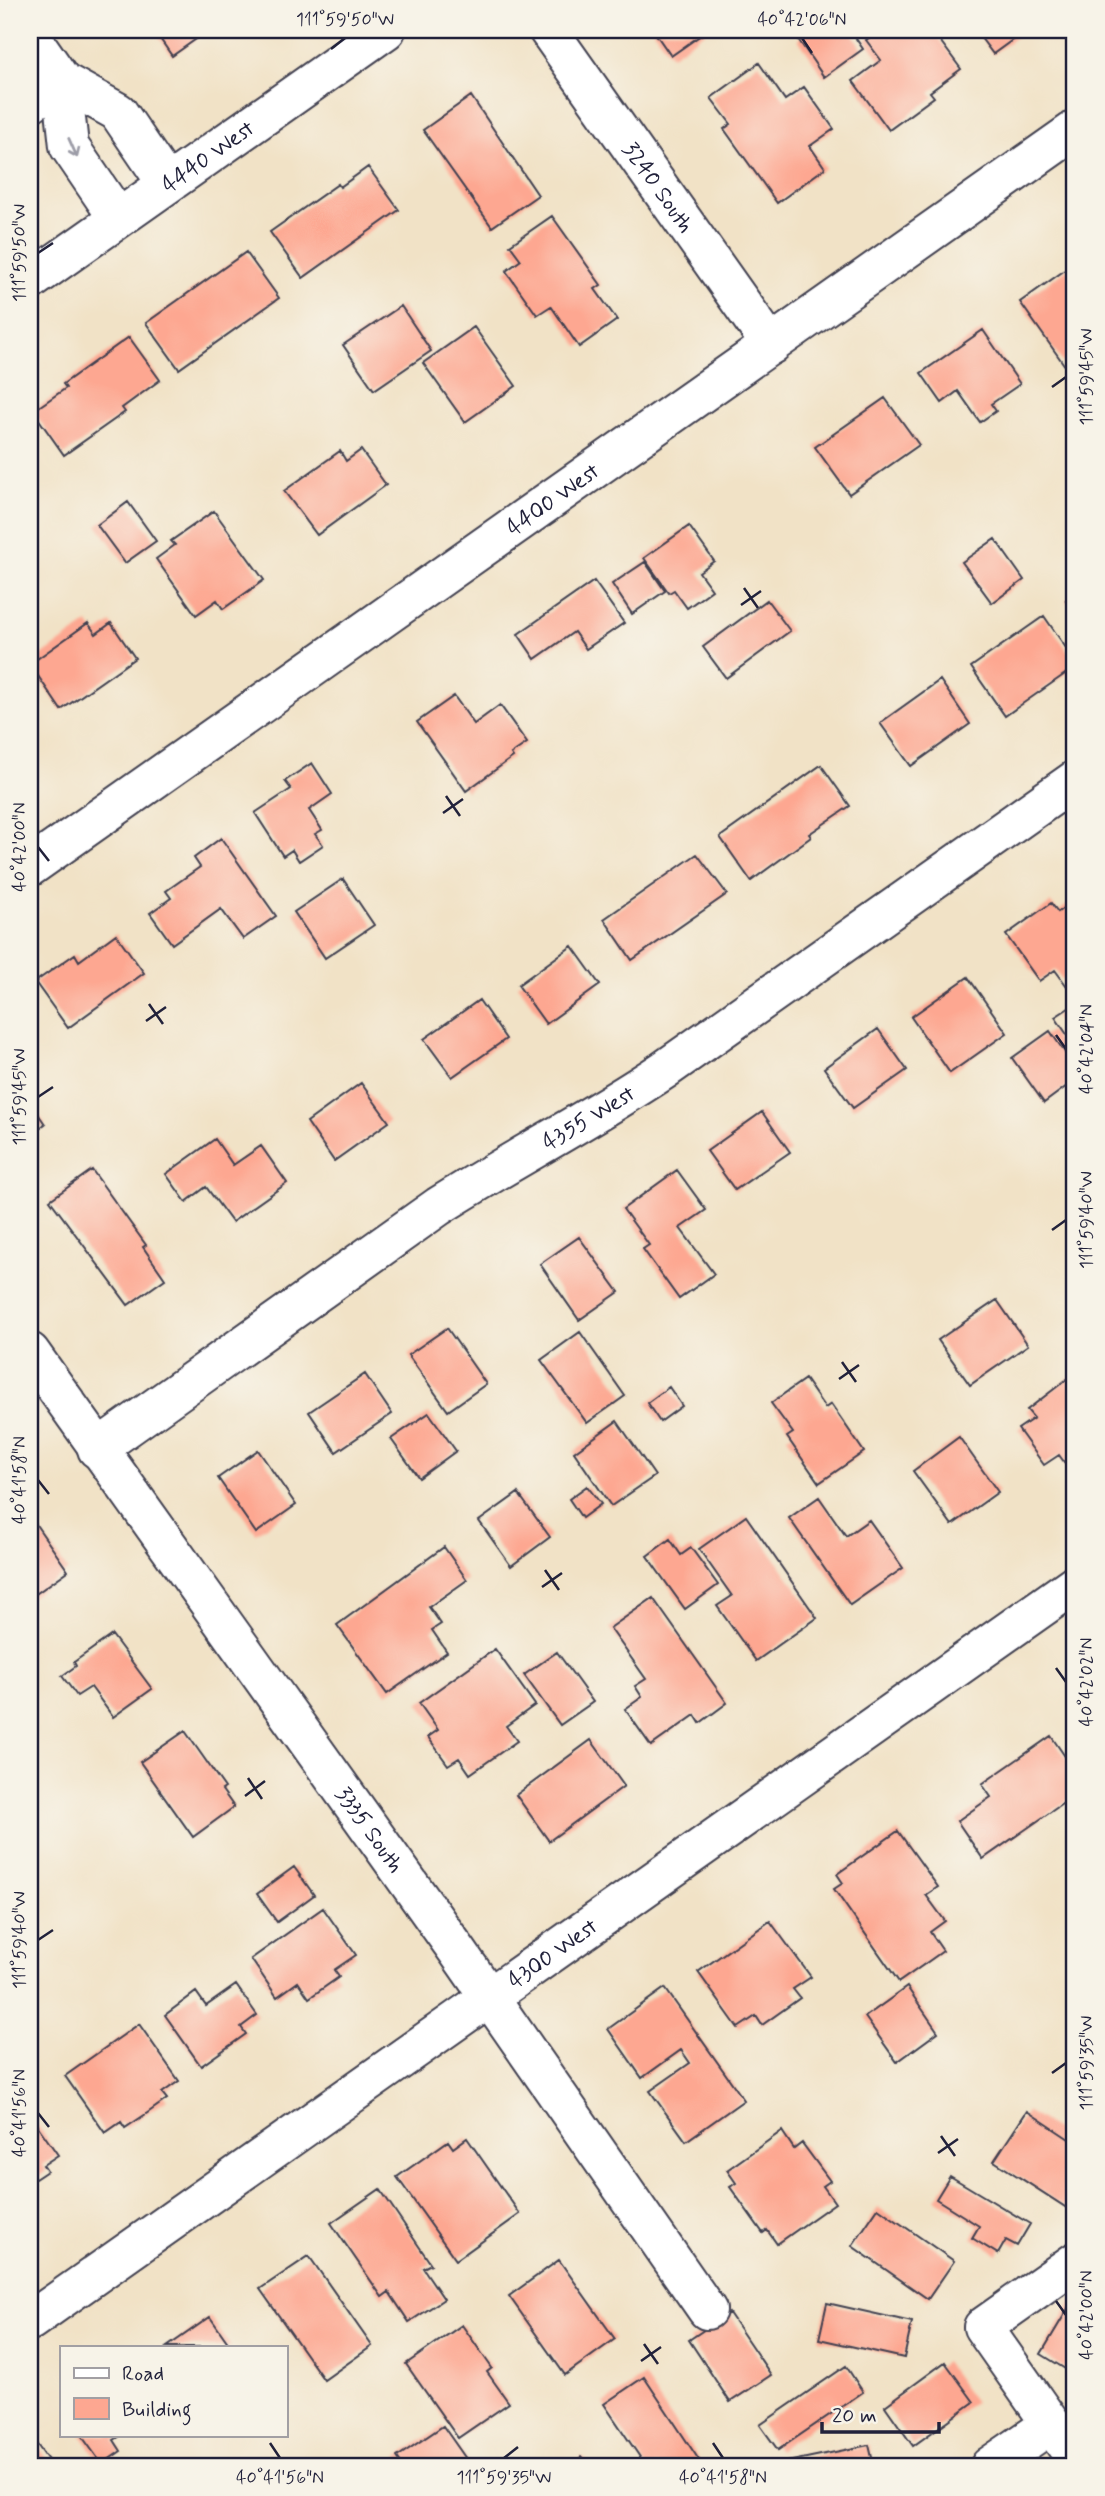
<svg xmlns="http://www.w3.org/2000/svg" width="1105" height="2496" font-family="Mynerve,sans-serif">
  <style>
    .building { fill: #fda791 }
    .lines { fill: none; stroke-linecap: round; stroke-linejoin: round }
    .minor-casing { stroke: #413f50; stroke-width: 42 }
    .minor { stroke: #fff; stroke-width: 38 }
    .oneway { stroke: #9c9ca7 }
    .ticks { fill: none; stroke: #22223b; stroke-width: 2.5 }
    .labels { text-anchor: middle; stroke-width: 6; stroke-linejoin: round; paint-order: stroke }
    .street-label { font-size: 23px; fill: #22223b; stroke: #f7f3e8 }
    .neatline { fill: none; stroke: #22223b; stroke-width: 2.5 }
    .ticks-label { font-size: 18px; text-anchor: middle; fill: #22223b }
  </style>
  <rect width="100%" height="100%" fill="#f7f3e8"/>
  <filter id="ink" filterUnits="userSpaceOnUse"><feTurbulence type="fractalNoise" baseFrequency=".0143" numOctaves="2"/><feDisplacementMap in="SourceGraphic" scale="14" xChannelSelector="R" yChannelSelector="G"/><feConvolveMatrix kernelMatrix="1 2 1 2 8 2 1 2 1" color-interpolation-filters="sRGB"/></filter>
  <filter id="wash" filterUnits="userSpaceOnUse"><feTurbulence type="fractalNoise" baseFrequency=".00686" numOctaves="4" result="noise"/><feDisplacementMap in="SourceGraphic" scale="28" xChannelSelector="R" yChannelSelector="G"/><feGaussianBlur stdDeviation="1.57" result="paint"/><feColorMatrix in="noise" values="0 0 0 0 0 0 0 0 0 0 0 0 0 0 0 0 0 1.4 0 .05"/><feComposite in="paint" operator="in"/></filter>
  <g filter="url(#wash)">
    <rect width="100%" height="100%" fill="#f1e2c6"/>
    <g id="blocks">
      <!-- building -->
      <path class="building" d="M154 30H209L172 56Z
        M653 30H708L671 56Z
        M810 30H850L863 49 824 77 798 39Z
        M880 30H932L961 69 930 92 934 97 889 130 853 81 881 60 866 40Z
        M975 30H1026L993 54Z
        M759 63 785 100 804 87 834 129 810 146 825 168 777 203 724 129 731 124 711 98Z
        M471 96 538 195 492 227 423 130Z
        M368 167 399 210 303 278 270 232 338 184 340 187Z
        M552 216 601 285 595 289 617 320 579 347 551 306 537 315 506 271 521 260 510 245Z
        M246 252 279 298 179 369 146 323Z
        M1075 263V370L1070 373 1020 302Z
        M401 306 431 351 374 390 343 345Z
        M474 327 516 386 465 422 423 363Z
        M983 330 1020 384 991 404 996 411 980 422 958 391 942 403 921 373Z
        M129 337 160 380 122 408 125 412 64 455 33 411 66 388 63 384Z
        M885 398 919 445 849 494 815 447Z
        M361 450 386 485 317 535 284 491 340 451 346 461Z
        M128 502 156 541 125 563 97 525Z
        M214 511 264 580 223 609 217 600 196 615 156 559 175 545 171 541Z
        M689 526 714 561 699 572 712 590 687 608 674 590 669 593 644 558Z
        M995 539 1024 580 992 603 962 562Z
        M645 562 665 591 632 614 612 584Z
        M594 581 624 623 586 649 574 632 535 659 518 634Z
        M1075 594V613L1066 600Z
        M767 600 790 631 726 678 703 647Z
        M1044 616 1075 661V667L1005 716 971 667Z
        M88 623 96 634 111 623 135 658 61 710 30 664Z
        M940 680 970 724 911 766 880 723Z
        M454 696 474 724 500 705 527 743 511 754 513 757 466 791 417 722Z
        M312 763 332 794 309 810 322 830 315 834 323 845 299 861 292 850 283 856 255 813 291 789 285 781Z
        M821 765 850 806 809 834 811 837 751 881 720 837Z
        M221 838 276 916 243 939 221 909 172 944 150 913 171 898 166 891 200 867 194 858Z
        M697 854 727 894 632 960 604 919Z
        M343 879 374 925 325 958 294 912Z
        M1075 899V997L1055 970 1039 981 1006 935 1051 903 1058 912Z
        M116 934 144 973 68 1028 35 982 75 954 79 961Z
        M572 946 600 985 546 1024 518 985Z
        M968 977 1007 1033 950 1073 911 1017Z
        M479 1000 506 1039 452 1077 424 1039Z
        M1075 1004V1046L1055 1017Z
        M878 1029 907 1070 853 1108 824 1068Z
        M1050 1031 1075 1067V1080L1044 1103 1012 1058Z
        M361 1083 389 1122 334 1161 307 1122Z
        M30 1102 45 1124 30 1135Z
        M762 1112 790 1152 735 1190 707 1151Z
        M215 1139 233 1165 261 1146 287 1183 232 1222 206 1187 186 1202 166 1174Z
        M92 1170 146 1245 143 1247 165 1279 128 1305 50 1200Z
        M677 1170 706 1210 680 1228 714 1274 679 1299 643 1249 649 1245 623 1209Z
        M579 1237 619 1292 579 1320 540 1264Z
        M997 1300 1028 1345 970 1385 938 1340Z
        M447 1328 486 1384 448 1411 408 1355Z
        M580 1332 625 1396 587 1423 541 1360Z
        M1075 1373V1461L1067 1466 1059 1455 1044 1465 1018 1429 1034 1418 1027 1410Z
        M365 1374 392 1414 336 1452 309 1412Z
        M805 1379 825 1408 831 1404 864 1452 819 1483 787 1437 793 1433 771 1403Z
        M669 1387 682 1406 660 1422 647 1403Z
        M429 1413 456 1451 419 1478 391 1439Z
        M617 1421 655 1476 611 1506 574 1452Z
        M959 1437 998 1492 952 1525 913 1471Z
        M258 1450 296 1505 256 1533 218 1478Z
        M587 1486 601 1504 582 1518 569 1499Z
        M518 1493 550 1537 511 1566 479 1521Z
        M819 1497 846 1536 869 1520 903 1568 850 1605 789 1518Z
        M30 1516 68 1571 30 1598Z
        M746 1516 817 1618 756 1661 717 1606 732 1596 699 1549Z
        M670 1539 681 1555 691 1548 718 1585 685 1609 647 1556Z
        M444 1547 467 1580 429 1607 441 1624 432 1630 447 1652 387 1694 337 1625Z
        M653 1598 727 1703 700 1723 695 1715 651 1746 625 1709 642 1697 635 1686 646 1679 610 1628Z
        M112 1635 152 1689 113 1717 91 1687 77 1696 62 1676 76 1666 74 1662Z
        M495 1649 535 1705 506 1726 517 1741 470 1774 459 1758 448 1765 428 1737 438 1730 419 1703Z
        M557 1652 593 1702 560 1725 524 1675Z
        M185 1731 225 1788 222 1790 234 1807 193 1837 140 1762Z
        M1051 1736 1075 1771V1795L983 1859 957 1821 991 1797 982 1784Z
        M591 1740 624 1786 549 1841 516 1795Z
        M898 1831 938 1887 926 1895 945 1921 930 1932 943 1951 899 1982 834 1889 843 1883 837 1874Z
        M294 1867 314 1895 277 1922 257 1894Z
        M323 1908 356 1955 334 1970 339 1977 309 1998 298 1982 277 1997 251 1959Z
        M770 1921 811 1977 793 1989 800 1998 762 2025 756 2016 738 2028 698 1972Z
        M236 1985 257 2015 241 2027 246 2034 201 2066 165 2015 196 1992 206 2006Z
        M907 1987 938 2032 897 2062 865 2017Z
        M665 1988 744 2100 686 2141 650 2091 690 2063 681 2050 642 2078 608 2029Z
        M139 2024 179 2081 162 2093 167 2099 146 2114 125 2128 121 2122 105 2133 65 2076Z
        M1027 2111 1075 2143V2202L1070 2210 994 2161Z
        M30 2115 58 2155 43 2165 47 2171 35 2179 30 2175Z
        M782 2131 794 2149 802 2143 830 2181 823 2186 835 2203 777 2244 767 2230 763 2233 730 2187 736 2183 727 2170Z
        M467 2138 520 2214 456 2260 397 2177 448 2141 453 2148Z
        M950 2176 1030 2224 1017 2246 1006 2240 998 2254 972 2238 979 2226 936 2199Z
        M380 2189 431 2264 423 2268 444 2299 409 2322 389 2292 382 2297 331 2223Z
        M878 2208 954 2261 928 2299 852 2246Z
        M309 2256 372 2346 324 2380 260 2289Z
        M559 2260 615 2339 565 2375 509 2296Z
        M1075 2297V2375L1041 2354Z
        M827 2303 912 2322 904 2358 819 2339Z
        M729 2313 771 2375 730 2402 689 2340Z
        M210 2317 231 2347H167Z
        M462 2325 492 2368 487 2372 509 2403 458 2438 406 2364Z
        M945 2362 974 2402 913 2446 885 2406Z
        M846 2366 863 2392 778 2450 760 2425Z
        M644 2377 699 2460 690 2466H646L604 2404Z
        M443 2426 471 2466H403L397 2457Z
        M81 2435H122L114 2440 121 2451 102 2464Z
        M33 2439 52 2466H30V2441Z
        M869 2445 874 2466H788L787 2462Z
        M581 2457 597 2466H576Z"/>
    </g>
  </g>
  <g filter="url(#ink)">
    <use href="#blocks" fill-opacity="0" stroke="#413f50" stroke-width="2"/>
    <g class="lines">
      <!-- minor casing -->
      <g class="minor-casing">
        <g id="minor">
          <path id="s1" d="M548 30 771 345"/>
          <path d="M30 35 62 81 118 112 167 184"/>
          <path d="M62 81 69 146 118 218"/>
          <path d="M30 103 62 81"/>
          <path id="s2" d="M30 281 386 30"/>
          <path id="s3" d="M30 867 1075 130"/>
          <path id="s4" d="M30 1352 458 1952 707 2310"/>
          <path id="s5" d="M97 1449 439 1206C513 1159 591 1119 664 1070L1075 780"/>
          <path id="s6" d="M30 2321 1075 1584"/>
          <path d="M1051 2424 1075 2458"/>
          <path d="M990 2466 1051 2424 983 2327 1075 2262"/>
        </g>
      </g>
      <!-- minor -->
      <use href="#minor" class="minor"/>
    </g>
    <!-- one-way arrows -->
    <defs><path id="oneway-shaft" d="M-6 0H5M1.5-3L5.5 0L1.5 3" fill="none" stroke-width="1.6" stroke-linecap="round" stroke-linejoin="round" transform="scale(1.75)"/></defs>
    <use class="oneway" href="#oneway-shaft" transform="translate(73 148) rotate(66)"/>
  </g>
  <!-- ticks -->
  <path class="ticks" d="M802 38 812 53M331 49 345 38M38 253 53 243M1052 387 1066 377M744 588 758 608M741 605 761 591M446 796 460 816M443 813 463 799M38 847 49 861M149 1004 163 1024M146 1021 166 1007M1056 1035 1066 1049M38 1097 53 1087M1052 1230 1066 1220M842 1362 856 1382M839 1379 859 1365M38 1480 49 1494M545 1570 559 1590M542 1587 562 1573M1056 1668 1066 1682M248 1778 262 1799M245 1796 265 1781M38 1940 53 1930M1052 2073 1066 2063M38 2113 49 2127M941 2136 955 2156M938 2153 958 2139M1056 2301 1066 2315M644 2344 658 2364M641 2361 661 2347M270 2443 280 2458M713 2443 723 2458M504 2458 518 2447"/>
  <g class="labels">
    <!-- street labels -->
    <g class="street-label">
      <text dy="8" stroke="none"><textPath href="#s2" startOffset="217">4440 West</textPath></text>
      <text dy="8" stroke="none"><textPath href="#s1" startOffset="192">3240 South</textPath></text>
      <text dy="8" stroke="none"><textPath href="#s3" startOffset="639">4400 West</textPath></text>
      <text dy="8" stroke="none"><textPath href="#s5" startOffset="593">4355 West</textPath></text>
      <text dy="8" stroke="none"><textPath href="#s4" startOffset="586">3335 South</textPath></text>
      <text dy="8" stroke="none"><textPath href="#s6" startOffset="639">4300 West</textPath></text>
    </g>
  </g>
  <!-- margin -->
  <rect width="1105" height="2496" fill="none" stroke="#f7f3e8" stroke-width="77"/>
  <!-- legend -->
  <rect x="60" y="2346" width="228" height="91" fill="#f7f3e8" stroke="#a29fa3" stroke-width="2"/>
  <rect x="74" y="2368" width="35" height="10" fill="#ffffff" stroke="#a29fa3" stroke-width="2"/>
  <text x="122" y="2380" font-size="21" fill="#22223b">Road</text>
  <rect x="74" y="2398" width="35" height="21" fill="#fda791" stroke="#a29fa3" stroke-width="2"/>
  <text x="122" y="2416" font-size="21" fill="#22223b">Building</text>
  <!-- scale -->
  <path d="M822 2422v10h117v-10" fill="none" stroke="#22223b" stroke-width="3.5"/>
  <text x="832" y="2422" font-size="21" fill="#22223b" stroke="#f7f3e8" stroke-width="5" paint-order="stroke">20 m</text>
  <rect x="38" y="38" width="1028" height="2420" class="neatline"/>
  <g class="ticks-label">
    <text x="345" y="25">111°59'50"W</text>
    <text x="802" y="25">40°42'06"N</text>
    <text transform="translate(19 253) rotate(-90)" y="6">111°59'50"W</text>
    <text transform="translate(1086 377) rotate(-90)" y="6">111°59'45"W</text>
    <text transform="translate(19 847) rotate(-90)" y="6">40°42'00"N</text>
    <text transform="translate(1086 1049) rotate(-90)" y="6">40°42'04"N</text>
    <text transform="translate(19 1097) rotate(-90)" y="6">111°59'45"W</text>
    <text transform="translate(1086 1220) rotate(-90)" y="6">111°59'40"W</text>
    <text transform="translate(19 1480) rotate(-90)" y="6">40°41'58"N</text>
    <text transform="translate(1086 1682) rotate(-90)" y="6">40°42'02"N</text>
    <text transform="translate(19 1940) rotate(-90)" y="6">111°59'40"W</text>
    <text transform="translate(1086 2063) rotate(-90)" y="6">111°59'35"W</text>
    <text transform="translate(19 2113) rotate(-90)" y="6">40°41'56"N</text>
    <text transform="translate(1086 2315) rotate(-90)" y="6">40°42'00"N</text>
    <text x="280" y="2483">40°41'56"N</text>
    <text x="504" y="2483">111°59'35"W</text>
    <text x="723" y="2483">40°41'58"N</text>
  </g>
</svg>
